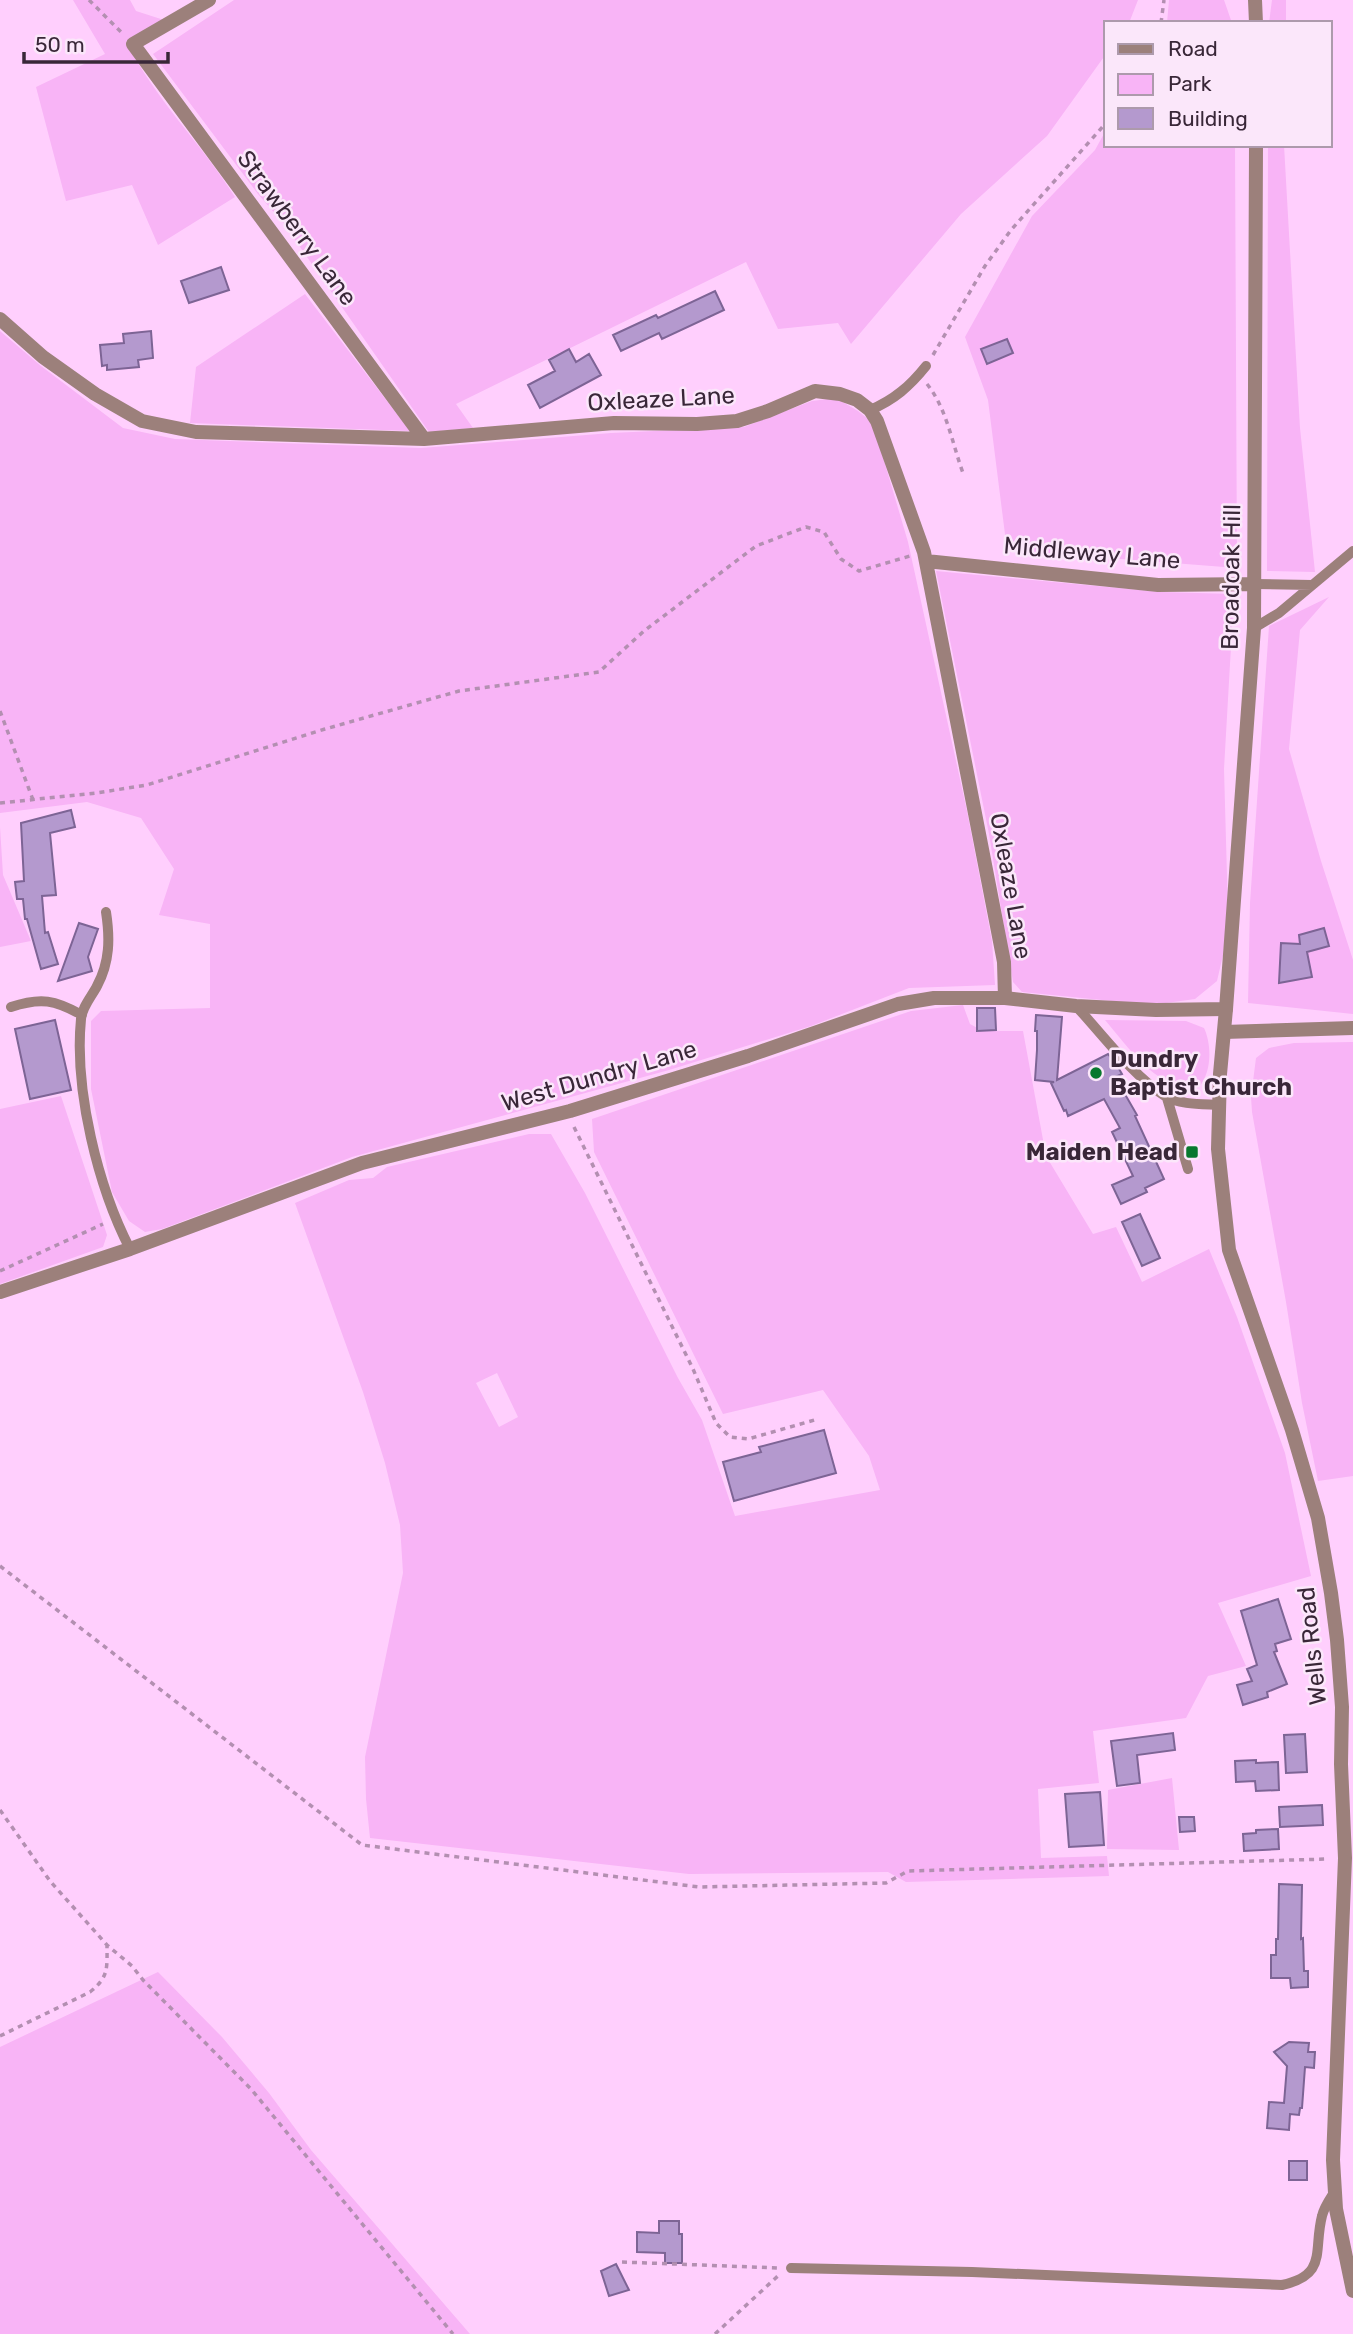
<svg xmlns="http://www.w3.org/2000/svg" width="1353" height="2334" font-family="Rubik,sans-serif">
  <style>
    .green { fill: #f8b4f6; fill-rule: evenodd }
    .building { fill: #b499ce; stroke: #7d6495; stroke-width: 2 }
    .lines { fill: none; stroke-linecap: round; stroke-linejoin: round }
    .path { stroke: #b38fb1; stroke-width: 3.5; stroke-dasharray: 5 5; stroke-linecap: butt }
    .service { stroke: #9c807b; stroke-width: 10 }
    .minor { stroke: #9c807b; stroke-width: 14 }
    .tertiary { stroke: #9c807b; stroke-width: 14 }
    .poi-dot { fill: #08792e; stroke: #fbe7fa; stroke-width: 2.5 }
    .labels { text-anchor: middle; stroke-width: 5; stroke-linejoin: round; paint-order: stroke }
    .street-label { font-size: 24px; fill: #392738; stroke: #fbe7fa }
    .poi-label { font-size: 24px; font-weight: bold; fill: #392738; stroke: #fbe7fa; text-anchor: start }
  </style>
  <rect width="100%" height="100%" fill="#ffcffd"/>
  <!-- green -->
  <path class="green" d="M73 0H130L136 11 164 20 126 41C154 98 201 143 235 197L158 245 132 185 66 201 36 87 105 54Z
    M234 0H1138L1129 23H1106V54L1047 136 961 214 851 344 838 323 778 329 746 262 456 404 473 428 429 432 284 224 258 194 153 54Z
    M1169 0H1224L1232 23H1167Z
    M1272 0H1286V23H1269Z
    M1106 130V145H1235L1237 568 1007 550 988 400 965 337 1032 216 1095 150Z
    M1268 145H1284L1300 428 1315 572 1267 571Z
    M305 294 410 431 190 423 196 367Z
    M0 331 41 366 123 428 175 439 421 448 611 433 744 427 812 401 836 398 858 411 873 423 908 542 967 811 992 941 995 985 909 988 811 1026 669 1070 352 1157 162 1229 145 1232 129 1221 112 1192 91 1089V1021L101 1011 210 1008V924L159 915 174 869 141 818 87 802 0 813Z
    M936 571 1161 592 1234 594 1224 769 1228 912 1223 955 1217 981 1195 999 1152 1005 1022 992 1013 982 989 834Z
    M1329 597 1300 630 1289 749 1321 861 1353 960V1014L1248 1003 1250 903 1269 626Z
    M0 827 3 875 31 941 0 947Z
    M963 1005 970 1024 983 1031H1023L1046 1156 1093 1234 1116 1227 1142 1282 1209 1249 1237 1317 1285 1453 1311 1576 1218 1603 1246 1666 1208 1676 1186 1718 1093 1731 1099 1783 1038 1789 1041 1858 1107 1856 1109 1876 906 1882 888 1872 689 1874 370 1838 366 1799 365 1757 403 1573 400 1525 385 1463 363 1392 295 1203 349 1180 373 1178 387 1167 529 1134H551L585 1193 678 1378 702 1420 735 1516 880 1490 869 1456 823 1390 723 1414 594 1152 592 1119 911 1011ZM497 1373 518 1417 499 1427 476 1383Z
    M1105 1020 1186 1021 1204 1028C1212 1045 1212 1073 1198 1088 1157 1091 1129 1048 1105 1020Z
    M1353 1042V1476L1318 1481 1302 1403 1286 1302 1252 1112 1251 1097 1256 1058 1269 1048 1294 1043Z
    M61 1096 107 1235 103 1247 0 1284V1109Z
    M1172 1778 1179 1850 1107 1849 1108 1790Z
    M158 1972 222 2037 269 2093 311 2150 470 2334H0V2047Z"/>
  <!-- building -->
  <path class="building" d="M221 267 229 290 189 303 181 281Z
    M715 291 724 310 662 339 659 333 621 351 613 335 656 315 658 318Z
    M151 331 153 358 138 360 139 367 107 370V365L102 366 100 345 124 343 123 334Z
    M1007 339 1013 353 987 364 981 349Z
    M569 349 576 362 589 354 601 375 540 408 528 385 555 371 549 360Z
    M71 810 75 827 50 833 56 895 42 896 45 933 48 932 58 964 41 969 27 919H25L23 899H17L15 882 24 881 21 823Z
    M79 923 98 929 88 957 92 971 58 981Z
    M1324 928 1329 946 1307 952 1312 977 1279 983 1281 943 1300 944 1299 935Z
    M977 1008H995L996 1030 977 1031Z
    M1036 1015 1062 1017 1057 1080 1108 1054 1115 1062 1122 1074 1115 1077 1137 1115 1135 1116 1164 1179 1145 1188 1147 1192 1121 1204 1112 1185 1133 1176 1112 1132 1120 1128 1104 1099 1068 1116 1066 1110 1064 1111 1051 1083 1054 1082 1035 1080 1037 1050V1031H1035Z
    M55 1020 71 1090 30 1099 15 1029Z
    M1140 1214 1160 1258 1142 1266 1122 1222Z
    M824 1430 836 1473 734 1501 723 1462 761 1452 759 1447Z
    M1278 1599 1291 1639 1275 1644 1277 1651 1274 1652 1287 1684 1267 1692 1268 1697 1243 1705 1237 1685 1252 1681 1247 1669 1257 1665 1241 1611Z
    M1173 1733 1175 1750 1137 1755 1140 1783 1117 1786 1111 1741Z
    M1305 1734 1307 1772 1286 1773 1284 1735Z
    M1256 1760V1763L1278 1762 1279 1790 1256 1791 1255 1781 1236 1782 1235 1761Z
    M1100 1792 1104 1845 1069 1847 1065 1794Z
    M1322 1805 1323 1825 1280 1827 1279 1807Z
    M1179 1817H1194L1195 1831 1180 1832Z
    M1278 1829 1279 1849 1244 1851 1243 1834 1256 1833V1830Z
    M1279 1884 1302 1885 1301 1939 1303 1938 1304 1971H1308V1987L1291 1988 1290 1978H1271V1955H1276V1939H1278Z
    M1289 2042 1309 2043 1308 2052H1315L1314 2068 1305 2067 1302 2108H1300L1299 2115 1290 2114 1289 2130 1267 2128 1269 2102 1284 2103 1287 2066 1274 2052Z
    M1289 2161H1307V2180H1289Z
    M659 2221H679V2234H682V2263H665V2253L637 2252V2232L659 2233Z
    M616 2264 629 2290 609 2296 601 2271Z"/>
  <g class="lines">
    <!-- path -->
    <path class="path" d="M89 0 122 33
      M1161 23 1164 0
      M933 355 985 266 1011 230 1106 123
      M927 384C947 409 952 443 963 473
      M0 711 33 800
      M0 803 96 793 147 785 325 729 459 691 599 672 644 631 756 546 806 527 824 532 841 559 859 571 910 556
      M574 1127 693 1369 716 1423 730 1437 748 1439 818 1419
      M0 1271 103 1224
      M0 1566 362 1845 699 1887 886 1883 908 1871 1328 1859
      M0 1810 50 1881 107 1945 132 1966 143 1980 251 2089 453 2334
      M0 2036 90 1992C109 1977 107 1968 107 1945
      M622 2262 779 2268
      M715 2334 780 2274"/>
    <!-- service -->
    <path class="service" d="M870 410C894 400 910 386 926 366
      M1255 584 1312 585
      M1254 628 1279 613 1353 551
      M106 912C110 938 110 962 97 986 92 996 82 1007 81 1019 74 1090 98 1187 130 1249
      M1076 1006C1102 1034 1134 1077 1165 1096 1180 1105 1203 1104 1219 1105
      M11 1007C41 997 55 1000 82 1015
      M1167 1098 1188 1169
      M791 2268 972 2272 1282 2285C1328 2275 1313 2251 1322 2216 1324 2207 1330 2199 1335 2191"/>
    <!-- minor -->
    <path class="minor" d="M209 0 133 44 424 439
      M1255 0 1256 23
      M0 319 43 357 95 394 142 421 196 432 424 439 614 423 697 424 737 421 768 411 815 391 840 394 857 400 870 410 877 421 924 552 1004 962 1005 998
      M926 561 1158 585 1255 584
      M1224 1032 1353 1028
      M0 1292 130 1249 362 1163 570 1111 748 1056 898 1004 934 998H1005L1076 1006 1156 1010 1226 1009 1254 628 1256 145"/>
    <!-- tertiary -->
    <path class="tertiary" d="M1226 1009 1220 1074 1218 1149 1229 1250 1292 1430 1318 1518 1331 1593 1337 1640 1342 1707 1341 1764 1345 1858 1333 2160 1336 2209 1353 2291"/>
  </g>
  <!-- markers -->
  <g class="poi-dot">
    <circle cx="1096" cy="1073" r="7"/>
    <rect x="1185" y="1145" width="14" height="14" rx="3.5"/>
  </g>
  <g class="labels">
    <!-- street labels -->
    <g class="street-label">
      <text transform="translate(297 228) rotate(54)" y="8">Strawberry Lane</text>
      <text transform="translate(661 399) rotate(-3)" y="8">Oxleaze Lane</text>
      <text transform="translate(1092 553) rotate(5)" y="8">Middleway Lane</text>
      <text transform="translate(1231 577) rotate(-89)" y="8">Broadoak Hill</text>
      <text transform="translate(1011 886) rotate(80)" y="8">Oxleaze Lane</text>
      <text transform="translate(599 1076) rotate(-16)" y="8">West Dundry Lane</text>
      <text transform="translate(1312 1646) rotate(-96)" y="8">Wells Road</text>
    </g>
    <!-- poi labels -->
    <g class="poi-label">
      <text x="1110" y="1067">Dundry<tspan x="1110" dy="28">Baptist Church</tspan></text>
      <text x="1178" y="1160" text-anchor="end">Maiden Head</text>
    </g>
  </g>
  <!-- legend -->
  <rect x="1104" y="21" width="228" height="126" fill="#fbe7fa" stroke="#ad9aac" stroke-width="2"/>
  <rect x="1118" y="44" width="35" height="10" fill="#9c807b" stroke="#ad9aac" stroke-width="2"/>
  <text x="1168" y="56" font-size="21" fill="#392738">Road</text>
  <rect x="1118" y="74" width="35" height="21" fill="#f8b4f6" stroke="#ad9aac" stroke-width="2"/>
  <text x="1168" y="91" font-size="21" fill="#392738">Park</text>
  <rect x="1118" y="108" width="35" height="21" fill="#b499ce" stroke="#ad9aac" stroke-width="2"/>
  <text x="1168" y="126" font-size="21" fill="#392738">Building</text>
  <!-- scale -->
  <path d="M24 52v10h144v-10" fill="none" stroke="#392738" stroke-width="3.5"/>
  <text x="35" y="52" font-size="21" fill="#392738" stroke="#fbe7fa" stroke-width="5" paint-order="stroke">50 m</text>
</svg>
